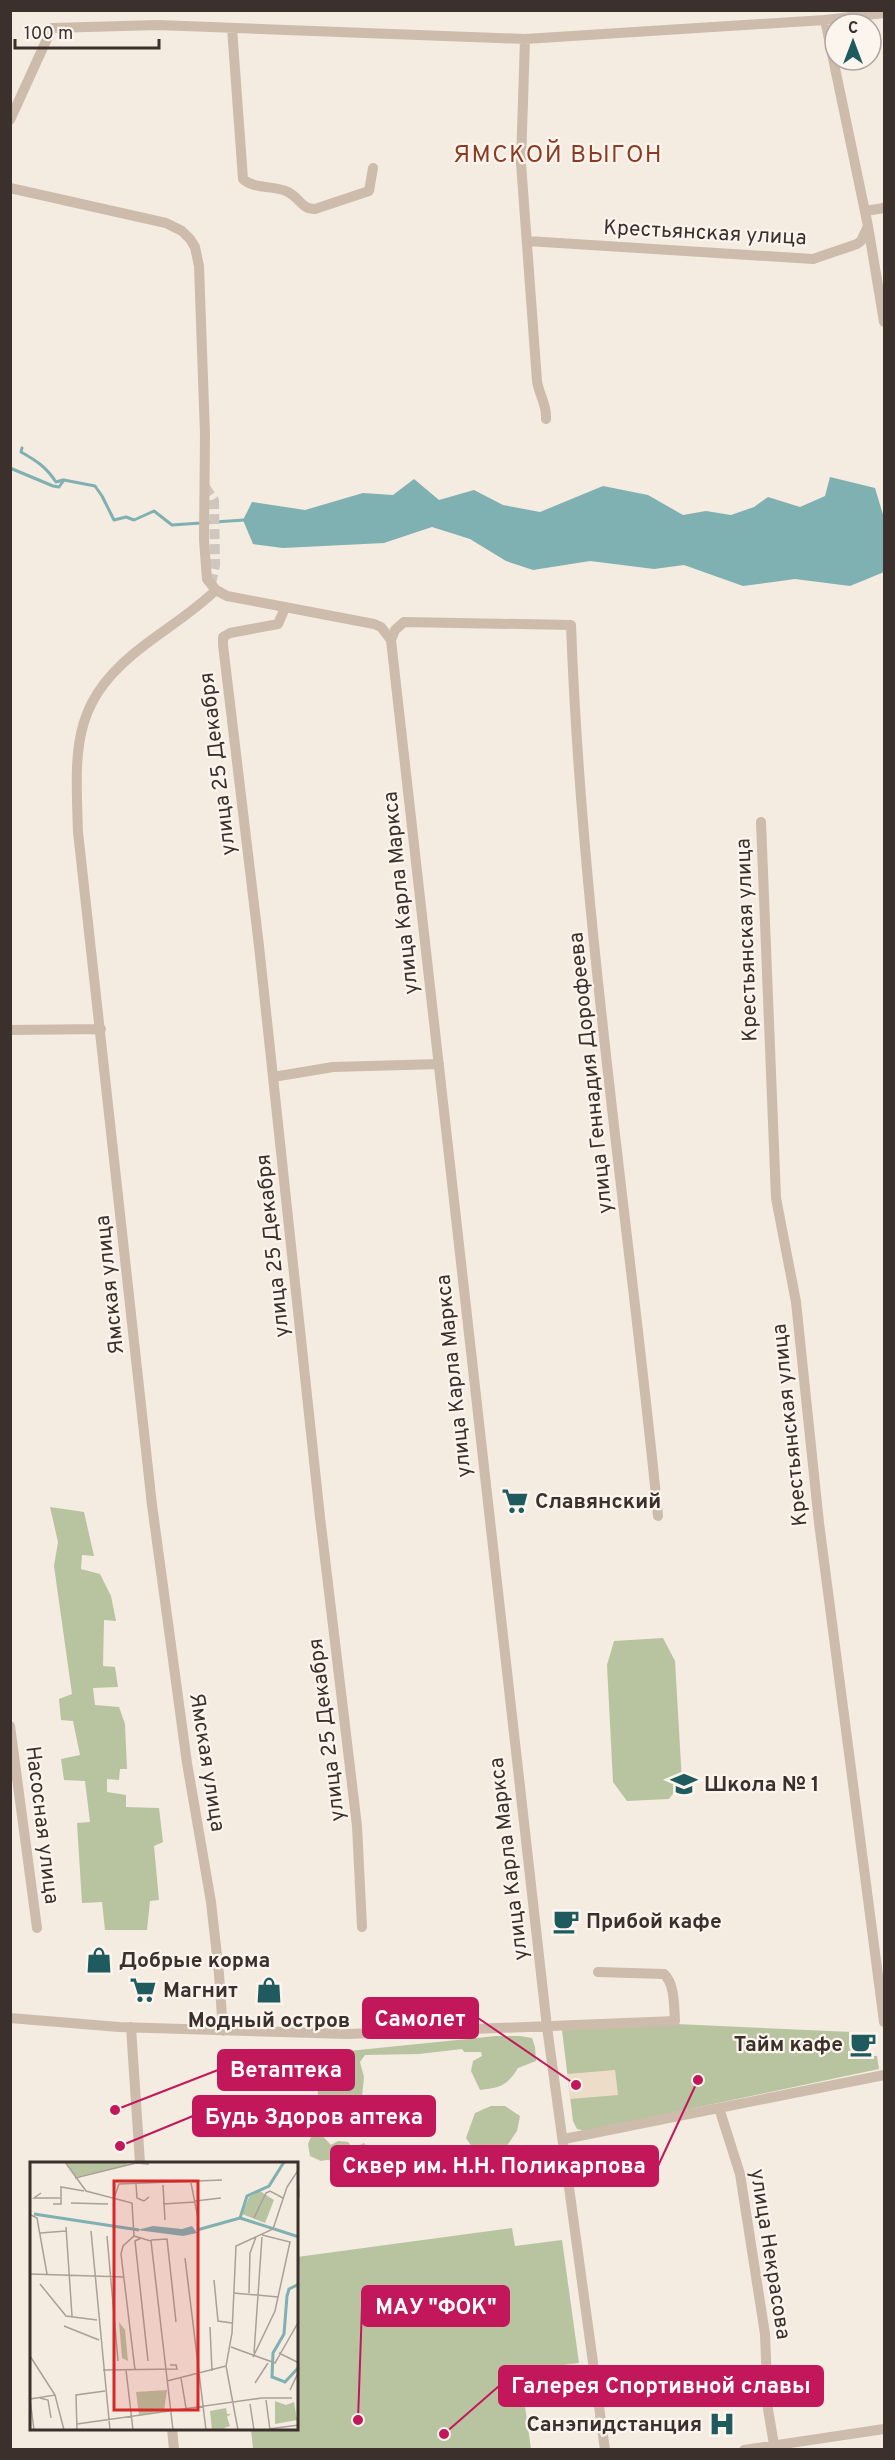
<svg xmlns="http://www.w3.org/2000/svg" width="895" height="2460" font-family="Overpass,sans-serif">
  <style>
    .green { fill: #b8c4a0 }
    .plaza { fill: #ecdcc8 }
    .water { fill: #7fb0b2 }
    .lines { fill: none; stroke-linecap: round; stroke-linejoin: round }
    .stream { stroke: #7fb0b2; stroke-width: 3 }
    .minor-tunnel { stroke: #cfc6bd; stroke-width: 10; stroke-dasharray: 10 5; stroke-linecap: butt }
    .minor { stroke: #cdbbac; stroke-width: 10 }
    .labels { text-anchor: middle; stroke-width: 4.5; stroke-linejoin: round; paint-order: stroke }
    .street-label { font-size: 21px; fill: #3b302b; stroke: #fbf5ee }
    .poi-label { font-size: 21px; font-weight: bold; fill: #3b302b; stroke: #fbf5ee; text-anchor: start }
    .quarter-label { font-size: 24px; letter-spacing: 1.5px; fill: #8c3b22; stroke: #fbf5ee }
    .inset-river { fill: none; stroke: #7fb0b2; stroke-width: 3 }
    .inset-road { fill: none; stroke: #aaa098; stroke-width: 1.5 }
    .view { fill: #d62828; fill-opacity: 0.15; stroke: #d62828; stroke-width: 3 }
    .inset-edge { fill: none; stroke: #3b302b; stroke-width: 3 }
    .leader { fill: none; stroke: #c2185b; stroke-width: 2 }
    .callout-dot { fill: #c2185b; stroke: #fbf5ee; stroke-width: 2 }
    .callout { fill: #c2185b; stroke: #c2185b; stroke-width: 2 }
    .callout-label { font-size: 22px; text-anchor: middle; font-weight: bold; fill: #fff }
  </style>
  <rect width="100%" height="100%" fill="#f4ebe1"/>
  <!-- green -->
  <path class="green" d="M50 1507 84 1512 94 1556 82 1555 81 1569 100 1574 111 1596 116 1621 104 1620 103 1666 115 1667 118 1687 93 1688 95 1705 119 1707 125 1724 127 1769H120L119 1780 107 1779V1792L126 1795V1807L159 1808 163 1842 154 1846 159 1900 150 1901 147 1930H105L102 1902 82 1903 77 1823 90 1822 85 1781 64 1780 61 1759 80 1755 73 1721 61 1720 59 1699 72 1694 54 1566 58 1542Z
    M663 1638 675 1661 682 1782 669 1799 627 1801 613 1782 607 1665 614 1641Z
    M676 2024 852 2032 854 2056H877L879 2069 586 2131 577 2129 573 2121 562 2030Z
    M496 2036H520L532 2038 535 2047 536 2061 518 2068C506 2087 501 2087 480 2090L471 2071 473 2061 482 2056 481 2052H464L462 2049 419 2054 365 2055 360 2062 364 2077 362 2097 320 2106 313 2065 337 2064 339 2052Z
    M491 2106H505L520 2116 517 2131 504 2150 490 2151 472 2147 466 2138 475 2113Z
    M320 2133 331 2145 338 2141 348 2142 353 2148 364 2143 371 2150 368 2161 363 2169C348 2170 335 2156 321 2161L310 2156 308 2144 312 2134Z
    M512 2228 515 2246 562 2240 579 2363 520 2371 531 2449H253L251 2429 297 2428V2257Z"/>
  <!-- plaza -->
  <path class="plaza" d="M615 2070 618 2095 570 2099 567 2074Z"/>
  <!-- water -->
  <path class="water" d="M830 477 875 488 884 518V572L850 586 795 579 743 586 684 565 654 569 590 561 533 570 506 561 470 539 432 527 384 543 283 548 253 544 243 520 252 502 305 510 363 493 393 495 414 479 439 500 474 490 503 505 540 512 603 486 648 495 683 515 706 511 731 515 754 507 768 497 800 507 825 496Z"/>
  <g class="lines">
    <!-- stream -->
    <path class="stream" d="M22 448 21 452C37 461 46 467 56 482L63 480
      M10 468 53 486 59 487 64 480 95 486 102 496 114 520 126 517 134 520 154 511 172 525 244 520"/>
    <!-- minor-tunnel -->
    <path class="minor-tunnel" d="M205 487 214 500 215 565 211 584"/>
    <!-- minor -->
    <path class="minor" d="M825 20 868 226 884 322
      M232 28 243 179C255 190 275 185 288 192 300 198 301 209 315 209L369 191 373 168
      M525 39 521 163 537 381C539 395 547 404 546 419
      M10 120 52 28 158 25 525 39 825 20 884 13
      M10 188 166 223 182 231 190 239 195 247 199 266 205 435 204 540 207 579 216 590 227 596 374 624 381 627 391 640 547 2027 605 2450
      M865 211 884 208
      M527 241 813 259 857 244 861 241 868 226
      M216 590C194 611 170 626 146 644 71 700 75 745 78 832L152 1505 187 1763 211 1902 219 1974 223 2031
      M285 608 278 624 230 633 223 637V645L259 946 320 1517 357 1826 362 1927
      M391 640 395 630 404 622 571 625C582 924 629 1220 658 1516
      M761 822 776 1198 796 1302 819 1523 884 2022
      M10 1030 101 1029
      M273 1077 333 1067 439 1064
      M10 1726 37 1928
      M10 2018 119 2027 348 2034 675 2021C674 2007 675 1984 664 1974L598 1972
      M131 2027 140 2163
      M719 2108 740 2174 765 2334 768 2409 774 2445
      M564 2139 884 2075
      M172 2428 174 2450
      M744 2450 884 2429"/>
  </g>
  <!-- icons -->
  <defs>
    <g id="supermarket-bare" transform="scale(2.07)"><path d="M-6-5.5h2.5l.6 2H6L4.5 2H-2.5L-4.4-4H-6ZM-1.5 3.2a1.3 1.3 0 1 0 .1 0ZM3 3.2a1.3 1.3 0 1 0 .1 0Z" fill="#1f5a5e" stroke="#fbf5ee" stroke-width="2.5" paint-order="stroke"/></g>
    <g id="school-bare" transform="scale(2.07)"><path d="M0-5L7-2L0 1L-7-2ZM-4 1L0 2.5L4 1V4Q0 6-4 4Z" fill="#1f5a5e" stroke="#fbf5ee" stroke-width="2.5" paint-order="stroke"/></g>
    <g id="cafe-bare" transform="scale(2.07)"><path d="M-5.5-4.5H6V0H3Q3 3.5 0 3.5H-2.5Q-5.5 3.5-5.5 0ZM3-3.2v2h1.7v-2ZM-6 4.5H4V6H-6Z" fill="#1f5a5e" stroke="#fbf5ee" stroke-width="2.5" paint-order="stroke"/></g>
    <g id="shop-bare" transform="scale(2.07)"><path d="M-5-2.5h2.3a2.7 3.5 0 0 1 5.4 0H5L5.5 6h-11ZM-1.5-2.5h3a1.5 2.3 0 0 0-3 0Z" fill="#1f5a5e" stroke="#fbf5ee" stroke-width="2.5" paint-order="stroke"/></g>
    <g id="hospital-bare" transform="scale(2.07)"><path d="M-5-5h3v3.5h4V-5h3V5h-3V1.5h-4V5h-3Z" fill="#1f5a5e" stroke="#fbf5ee" stroke-width="2.5" paint-order="stroke"/></g>
  </defs>
  <g fill-rule="evenodd">
    <use href="#supermarket-bare" x="515" y="1501"/>
    <use href="#school-bare" x="684" y="1784"/>
    <use href="#cafe-bare" x="566" y="1921"/>
    <use href="#shop-bare" x="99" y="1960"/>
    <use href="#supermarket-bare" x="143" y="1990"/>
    <use href="#shop-bare" x="269" y="1990"/>
    <use href="#cafe-bare" x="863" y="2044"/>
    <use href="#hospital-bare" x="722" y="2424"/>
  </g>
  <g class="labels">
    <!-- street labels -->
    <g class="street-label">
      <text transform="translate(705 232) rotate(3)" y="7">Крестьянская улица</text>
      <text transform="translate(217 764) rotate(-97)" y="7">улица 25 Декабря</text>
      <text transform="translate(400 893) rotate(-96)" y="7">улица Карла Маркса</text>
      <text transform="translate(746 940) rotate(-92)" y="7">Крестьянская улица</text>
      <text transform="translate(590 1073) rotate(-96)" y="7">улица Геннадия Дорофеева</text>
      <text transform="translate(272 1246) rotate(-96)" y="7">улица 25 Декабря</text>
      <text transform="translate(109 1285) rotate(-96)" y="7">Ямская улица</text>
      <text transform="translate(453 1376) rotate(-96)" y="7">улица Карла Маркса</text>
      <text transform="translate(789 1425) rotate(-96)" y="7">Крестьянская улица</text>
      <text transform="translate(326 1730) rotate(-97)" y="7">улица 25 Декабря</text>
      <text transform="translate(208 1762) rotate(81)" y="7">Ямская улица</text>
      <text transform="translate(43 1825) rotate(83)" y="7">Насосная улица</text>
      <text transform="translate(508 1859) rotate(-97)" y="7">улица Карла Маркса</text>
      <text transform="translate(771 2254) rotate(81)" y="7">улица Некрасова</text>
    </g>
    <!-- poi labels -->
    <g class="poi-label">
      <text x="535" y="1508">Славянский</text>
      <text x="704" y="1791">Школа № 1</text>
      <text x="586" y="1928">Прибой кафе</text>
      <text x="119" y="1967">Добрые корма</text>
      <text x="163" y="1997">Магнит</text>
      <text x="269" y="2027" text-anchor="middle">Модный остров</text>
      <text x="843" y="2051" text-anchor="end">Тайм кафе</text>
      <text x="702" y="2431" text-anchor="end">Санэпидстанция</text>
    </g>
    <!-- quarter labels -->
    <g class="quarter-label">
      <text x="558" y="162">ЯМСКОЙ ВЫГОН</text>
    </g>
  </g>
  <!-- overview -->
  <g transform="translate(30 2162)">
    <rect width="268" height="268" fill="#f4ebe1"/>
    <path d="M36 0H95L98 3 46 15ZM230 29 244 38 235 61 212 52 219 35ZM89 160 95 168 98 199 92 196ZM137 228 134 249 109 253 106 230ZM245 239 256 243 264 240 267 258 245 262ZM196 246 197 252H201L197 255 200 264 194 266 201 268H182L180 249Z" fill="#b8c4a0"/>
    <path d="M123 64 152 67 162 64 167 71 153 74 107 68Z" fill="#7fb0b2"/>
    <path class="inset-river" d="M254 0 239 24 217 34 210 56 269 75M4 52 109 68M167 68 210 56M269 122 259 127 257 134 254 172 243 191 242 215 255 220 269 205"/>
    <path class="inset-road" d="M35 0 56 29 102 41 104 74M268 12 269 35M45 16 106 1 119 2M161 21 168 56M106 22 107 36 114 39 119 35M133 23 135 58M11 31 4 36H30M84 36 89 22 192 18M165 39 191 36M41 41 78 42M23 42H31V25L54 29M133 42 165 40M1 53 7 56 17 112M224 56 236 31 240 29 253 36M36 65 42 154M61 69 80 268M10 71 36 69M77 74 88 199M104 74 121 79 143 268M104 74 93 84 91 92 105 208M111 76 105 79 118 199M121 78 137 77 146 160M155 96 176 268M0 112 94 115M184 118 188 159 202 161M10 122 36 154 67 158M203 131 248 135M219 131 220 91 226 75M34 164 69 178M180 165 182 209M201 185 245 201 269 159M224 191 232 75M249 191 269 201M0 194 25 233M223 195 245 149 260 80 232 73M196 204 202 171 206 84 243 67 257 25 269 7M196 204 208 268M73 208 147 207 146 203H140M96 208 103 268M151 216 156 246M137 219 196 204M225 221 238 201M260 228 269 209M10 236 18 238 21 256M0 237 4 268M0 237 25 233 34 268M236 238 240 268M220 242 224 268M47 262 232 236H262M47 268 46 233 75 229M231 268 269 263"/>
    <path class="view" d="M84 19H168V248H84Z"/>
    <rect width="268" height="268" class="inset-edge"/>
  </g>
  <!-- callouts -->
  <path class="leader" d="M576 2085L478 2018M115 2110L218 2070M120 2146L193 2116M698 2080L658 2166M358 2420L362 2306M444 2434L499 2386"/>
  <g class="callout-dot">
    <circle cx="576" cy="2085" r="6"/>
    <circle cx="115" cy="2110" r="6"/>
    <circle cx="120" cy="2146" r="6"/>
    <circle cx="698" cy="2080" r="6"/>
    <circle cx="358" cy="2420" r="6"/>
    <circle cx="444" cy="2434" r="6"/>
  </g>
  <g class="callout">
    <rect x="363" y="1998" width="115" height="40" rx="6"/>
    <rect x="218" y="2050" width="136" height="40" rx="6"/>
    <rect x="193" y="2096" width="242" height="40" rx="6"/>
    <rect x="331" y="2146" width="327" height="40" rx="6"/>
    <rect x="362" y="2286" width="147" height="40" rx="6"/>
    <rect x="499" y="2366" width="324" height="40" rx="6"/>
  </g>
  <g class="callout-label">
    <text x="420" y="2026">Самолет</text>
    <text x="286" y="2077">Ветаптека</text>
    <text x="314" y="2124">Будь Здоров аптека</text>
    <text x="494" y="2173">Сквер им. Н.Н. Поликарпова</text>
    <text x="436" y="2314">МАУ "ФОК"</text>
    <text x="661" y="2393">Галерея Спортивной славы</text>
  </g>
  <!-- border -->
  <rect width="895" height="2460" fill="none" stroke="#3b302b" stroke-width="24"/>
  <!-- north arrow -->
  <g transform="translate(853 42)"><circle r="28" fill="#fbf5ee" stroke="#aea6a0" stroke-width="1.5"/>
  <path d="M0-4.5L10 22L0 15L-10 22Z" fill="#1f5a5e"/>
  <text y="-9" font-size="16" font-weight="bold" text-anchor="middle" fill="#3b302b">С</text>
  </g>
  <!-- scale -->
  <path d="M15 39v9h144v-9" fill="none" stroke="#3b302b" stroke-width="3"/>
  <text x="24" y="39" font-size="18" fill="#3b302b" stroke="#fbf5ee" stroke-width="4.5" paint-order="stroke">100 m</text>
</svg>
